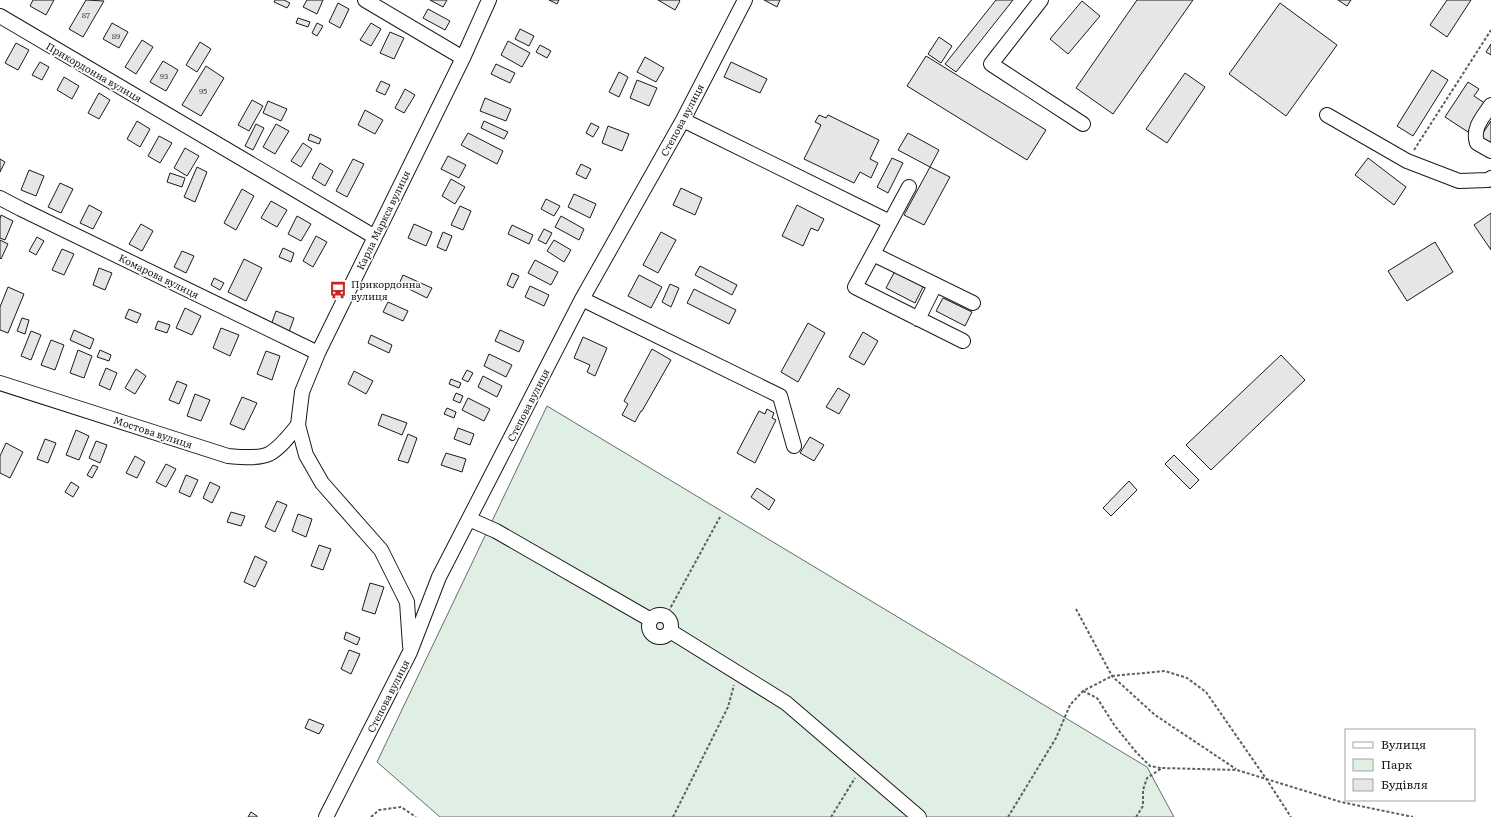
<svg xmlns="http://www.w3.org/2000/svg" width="1491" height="817" font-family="Literata,serif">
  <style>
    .green { fill: #e0efe3; stroke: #6a6a6a }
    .building { fill: #e6e6e6; stroke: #1a1a1a }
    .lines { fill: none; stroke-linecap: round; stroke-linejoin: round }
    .minor-casing { stroke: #1a1a1a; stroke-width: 16 }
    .path { stroke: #5f5f5f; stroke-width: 2; stroke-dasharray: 3 2; stroke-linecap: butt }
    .minor { stroke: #fff; stroke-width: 14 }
    .labels { text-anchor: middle; stroke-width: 3; stroke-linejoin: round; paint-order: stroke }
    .number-label { font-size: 8px; fill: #4d4d4d }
    .street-label { font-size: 10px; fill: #1a1a1a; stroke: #fff }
    .poi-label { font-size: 10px; fill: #1a1a1a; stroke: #fff; text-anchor: start }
  </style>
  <rect width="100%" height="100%" fill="#fff"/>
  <!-- green -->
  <path class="green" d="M547 406 1147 767 1174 817H440L377 762Z"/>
  <!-- building -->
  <path class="building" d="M33 0H54L46 15 30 6Z
    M86 0 104 1 83 37 69 29Z
    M275 0H284L290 3 287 8 274 2Z
    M307 0H323L317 14 303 7Z
    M430 0H447L443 7Z
    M549 0H559L557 4Z
    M658 0H679L680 1 675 10Z
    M764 0H780L777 7Z
    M996 0H1013L956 72 945 64Z
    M1137 0H1193L1113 114 1076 88Z
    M1338 0H1351L1347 6Z
    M1447 0H1471L1447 37 1430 25Z
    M1082 1 1100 16 1068 54 1050 39Z
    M338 3 349 9 340 28 329 22Z
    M1280 3 1337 45 1286 116 1229 74Z
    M428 9 450 21 445 30 423 18Z
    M298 18 310 22 308 27 296 23Z
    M112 23 128 32 119 48 103 39Z
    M317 23 323 26 317 36 312 33Z
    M371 23 381 29 371 46 360 40Z
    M520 29 534 36 529 46 515 39Z
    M390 32 404 38 394 59 380 53Z
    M939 37 952 46 941 63 928 54Z
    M142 40 153 47 136 74 125 67Z
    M508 41 530 53 522 67 501 55Z
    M200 42 211 49 197 72 186 65Z
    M16 43 29 50 18 70 5 63Z
    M1491 44V55L1486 52Z
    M540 45 551 51 547 58 536 52Z
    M926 56 1046 130 1027 160 907 86Z
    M645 57 664 68 656 82 637 72Z
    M163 61 178 70 166 91 150 82Z
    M40 62 49 67 42 80 32 75Z
    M731 62 767 79 760 93 724 77Z
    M496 64 515 73 510 83 491 74Z
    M206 66 224 78 201 116 182 105Z
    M1432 70 1448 80 1413 136 1397 126Z
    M619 72 628 77 619 97 609 92Z
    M1185 73 1205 87 1167 143 1146 129Z
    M64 77 79 86 72 99 57 90Z
    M637 80 657 88 649 106 630 98Z
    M381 81 390 85 385 95 376 91Z
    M1468 82 1479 89 1474 96 1486 104 1468 132 1445 117Z
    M405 89 415 95 404 113 395 108Z
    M99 93 110 100 99 119 88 113Z
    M485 98 511 109 506 121 480 111Z
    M252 100 263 106 249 131 238 125Z
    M268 101 287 109 281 121 263 113Z
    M365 110 383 120 375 134 358 125Z
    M819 115 826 118 828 115 879 140 870 159 878 163 871 178 860 172 854 183 804 159 821 125 815 122Z
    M137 121 150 129 140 147 127 139Z
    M484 121 508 132 504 139 481 128Z
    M1491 121V145L1479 139Z
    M591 123 599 127 593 137 586 133Z
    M256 124 264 128 253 150 245 146Z
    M276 124 289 131 275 154 263 147Z
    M608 126 629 134 622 151 602 143Z
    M468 133 503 151 497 164 461 145Z
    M908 133 939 150 930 167 898 150Z
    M310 134 321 139 319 144 308 140Z
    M159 136 172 143 160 163 148 156Z
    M303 143 312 149 301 167 291 161Z
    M185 148 199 156 187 176 174 168Z
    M448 156 466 165 459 178 441 169Z
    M892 158 903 163 888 193 877 187Z
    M1368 158 1406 187 1394 205 1355 175Z
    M0 159 5 162 0 172Z
    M353 159 364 164 347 197 336 191Z
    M320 163 333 171 325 186 312 178Z
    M581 164 591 169 586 179 576 174Z
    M197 167 207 172 195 202 184 197Z
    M930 167 950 177 924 225 904 215Z
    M29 170 44 176 36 196 21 190Z
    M170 173 185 178 182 187 167 182Z
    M451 179 465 187 455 204 442 196Z
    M60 183 73 189 61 213 48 207Z
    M681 188 702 198 695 215 673 205Z
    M242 189 254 196 236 230 224 223Z
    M574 194 596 204 590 218 568 207Z
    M546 199 560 206 554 216 541 209Z
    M271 201 287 210 277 227 261 218Z
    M89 205 102 212 93 229 80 223Z
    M797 205 824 219 818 231 811 228 803 246 782 236Z
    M460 206 471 211 463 230 451 225Z
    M1491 213V250L1474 225Z
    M1 215 13 221 5 240 0 238V219Z
    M297 216 311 224 301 241 288 234Z
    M561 216 584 229 579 240 555 227Z
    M141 224 153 231 142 251 129 244Z
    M414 224 432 232 426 246 408 238Z
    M512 225 533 235 529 244 508 234Z
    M544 229 552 233 546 244 538 240Z
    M443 232 452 236 446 251 437 247Z
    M661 232 676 240 658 273 643 265Z
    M316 236 327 242 313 267 303 261Z
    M37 237 44 241 36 255 29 251Z
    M0 240 8 244 1 259 0 258Z
    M554 240 571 250 564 262 547 251Z
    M1435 242 1453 272 1407 301 1388 271Z
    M283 248 294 253 291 262 279 257Z
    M62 249 74 254 64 275 52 270Z
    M182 251 194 256 186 273 174 267Z
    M244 259 262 268 246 301 228 292Z
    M535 260 558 272 551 285 528 273Z
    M700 266 737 285 732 295 695 275Z
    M99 268 112 273 105 290 93 285Z
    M895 271 924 285 915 303 886 288Z
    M512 273 519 276 513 288 507 285Z
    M403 275 432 288 427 298 399 284Z
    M639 275 662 287 651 308 628 296Z
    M214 278 224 283 220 290 211 285Z
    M670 284 679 288 671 307 662 302Z
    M530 286 549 295 544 306 525 297Z
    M8 287 24 294 8 333 0 330V307Z
    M694 289 736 310 729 324 687 303Z
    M943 298 972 312 965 326 936 311Z
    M388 302 408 311 403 321 383 312Z
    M185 308 201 316 192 335 176 328Z
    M129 309 141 314 137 323 125 318Z
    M276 311 294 318 289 332 271 325Z
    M22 318 29 320 25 334 17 331Z
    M158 321 170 325 167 333 155 329Z
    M808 323 825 333 798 382 781 372Z
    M221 328 239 335 230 356 213 348Z
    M74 330 94 339 90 349 70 340Z
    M500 330 524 341 519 352 495 341Z
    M31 331 41 335 31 360 21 356Z
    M863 332 878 341 864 365 849 357Z
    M371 335 392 345 389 353 368 343Z
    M583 337 607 348 595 376 587 372 590 365 574 358Z
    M51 340 64 345 55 370 41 365Z
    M652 349 671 360 642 411H641L635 422 622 415 628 404 624 401Z
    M78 350 92 356 84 378 70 373Z
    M100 350 111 355 109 361 97 357Z
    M266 351 280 356 272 380 257 374Z
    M489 354 512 365 506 377 484 366Z
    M1281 355 1305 380 1211 470 1186 445Z
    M106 368 117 373 110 390 99 385Z
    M136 369 146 376 135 394 125 388Z
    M467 370 473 373 468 382 462 379Z
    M354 371 373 381 366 394 348 384Z
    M483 376 502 386 497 397 478 387Z
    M451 379 461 383 459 388 449 384Z
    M177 381 187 385 179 404 169 400Z
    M838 388 850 395 839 414 826 407Z
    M456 393 463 396 460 403 453 400Z
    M195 394 210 400 201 421 187 416Z
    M242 397 257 403 244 430 230 424Z
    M468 398 490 409 484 421 462 410Z
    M447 408 456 412 454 418 444 414Z
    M767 409 774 413 772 418 776 420 755 463 737 453 759 411 765 414Z
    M382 414 407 423 402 435 378 425Z
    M458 428 474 434 470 445 454 439Z
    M76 430 89 436 79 460 66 455Z
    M408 434 417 438 408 463 398 460Z
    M810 437 824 445 814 461 800 453Z
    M45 439 56 443 48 463 37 459Z
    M96 441 107 445 100 463 89 458Z
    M6 443 23 452 10 478 0 473V456Z
    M446 453 466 459 462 472 441 465Z
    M1174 455 1199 480 1190 489 1165 464Z
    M135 456 145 462 137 478 126 473Z
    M166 464 176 469 166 487 156 482Z
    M93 465 98 467 92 478 87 475Z
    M186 475 198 480 190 497 179 492Z
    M1129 481 1137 490 1111 516 1103 508Z
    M71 482 79 487 73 497 65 492Z
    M210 482 220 487 212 503 203 498Z
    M757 488 775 500 769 510 751 497Z
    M277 501 287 505 275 532 265 527Z
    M231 512 245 516 241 526 227 522Z
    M298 514 312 519 306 537 292 531Z
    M319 545 331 549 323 570 311 566Z
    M255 556 267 562 255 587 244 582Z
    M370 583 384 587 375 614 362 610Z
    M346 632 360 638 357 645 344 639Z
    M349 650 360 654 351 674 341 669Z
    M309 719 324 725 319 734 305 728Z
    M251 812 257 816V817H248Z"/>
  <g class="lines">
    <!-- minor casing -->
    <g class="minor-casing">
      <path id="minor" d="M365 0 463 58
        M1041 0 991 64 1083 124
        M0 16 375 237
        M1491 105C1483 117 1472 128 1477 143L1491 151
        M1327 115 1407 161 1459 181 1488 180 1491 178
        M683 120 890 222
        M909 187 855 287 963 341
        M0 198 21 209 318 353
        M873 254 973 303
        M582 299 780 396 794 446
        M918 319 935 285
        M0 383 228 456C240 457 258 459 269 454 280 448 290 435 298 425
        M469 519 496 531 651 620
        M649 626a11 11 0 1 1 22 0a11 11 0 1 1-22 0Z
        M670 631 786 703 919 817
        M410 646 407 602 381 550 322 483 306 455 298 425 302 392 318 353 463 58 489 0
        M326 817 410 652 439 577 582 299 683 120 745 0"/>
    </g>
    <!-- path -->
    <path class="path" d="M1414 150 1491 30
      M1076 609 1112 676 1155 715 1236 769
      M666 616 720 517
      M1083 691 1097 698 1115 726 1136 752 1150 766 1161 768
      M371 817 379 810 401 807 416 817
      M673 817 728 707 734 685
      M831 817 855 778
      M1008 817 1056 738 1070 705 1083 691 1112 676 1165 671 1187 678 1206 692 1267 780 1291 817
      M1136 817 1143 806V790L1147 778 1162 768 1237 770 1341 802 1413 817"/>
    <!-- minor -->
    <use href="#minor" class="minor"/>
  </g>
  <!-- icons -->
  <defs>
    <g id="bus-bare" transform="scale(1.38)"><path d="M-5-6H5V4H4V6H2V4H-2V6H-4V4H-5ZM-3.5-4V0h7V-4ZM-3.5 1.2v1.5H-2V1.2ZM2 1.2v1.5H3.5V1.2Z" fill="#c62828" stroke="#fff" stroke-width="2.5" paint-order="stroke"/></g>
  </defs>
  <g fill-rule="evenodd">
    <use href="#bus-bare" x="338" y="290"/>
  </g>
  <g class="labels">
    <!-- number labels -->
    <g class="number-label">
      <text x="86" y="18">87</text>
      <text x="116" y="39">89</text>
      <text x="164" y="79">93</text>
      <text x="203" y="94">95</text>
    </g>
    <!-- street labels -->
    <g class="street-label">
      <text transform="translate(94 72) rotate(30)" y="4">Прикордонна вулиця</text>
      <text transform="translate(682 120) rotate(-62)" y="4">Степова вулиця</text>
      <text transform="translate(383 220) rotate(-64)" y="4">Карла Маркса вулиця</text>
      <text transform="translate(159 276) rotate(26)" y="4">Комарова вулиця</text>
      <text transform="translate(528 405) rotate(-63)" y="4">Степова вулиця</text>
      <text transform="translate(153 432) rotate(18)" y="4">Мостова вулиця</text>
      <text transform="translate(388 696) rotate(-63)" y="4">Степова вулиця</text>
    </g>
    <!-- poi labels -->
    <g class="poi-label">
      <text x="351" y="288">Прикордонна<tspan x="351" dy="12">вулиця</tspan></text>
    </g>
  </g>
  <!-- legend -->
  <rect x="1345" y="729" width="130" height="72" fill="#ffffff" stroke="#a3a3a3"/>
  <rect x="1353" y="742" width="20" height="6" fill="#ffffff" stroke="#a3a3a3"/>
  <text x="1381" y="749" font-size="12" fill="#1a1a1a">Вулиця</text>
  <rect x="1353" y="759" width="20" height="12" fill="#e0efe3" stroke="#a3a3a3"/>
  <text x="1381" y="769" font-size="12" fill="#1a1a1a">Парк</text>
  <rect x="1353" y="779" width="20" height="12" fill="#e6e6e6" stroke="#a3a3a3"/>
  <text x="1381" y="789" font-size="12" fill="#1a1a1a">Будівля</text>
</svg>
